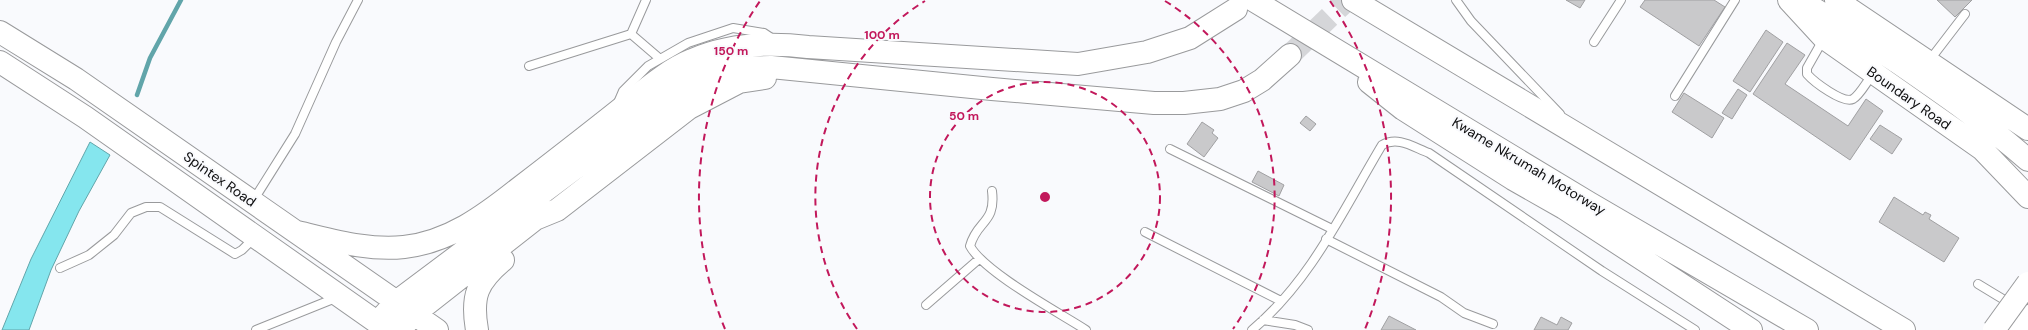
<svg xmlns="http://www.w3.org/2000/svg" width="2028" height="330" font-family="'DM Sans',sans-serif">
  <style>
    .water { fill: #85e6ee; stroke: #61a5aa }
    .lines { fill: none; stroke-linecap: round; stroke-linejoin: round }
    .stream { stroke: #61a5aa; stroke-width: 4.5 }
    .building { fill: #c9c9cb; stroke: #a0a0a2 }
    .secondary-tunnel { stroke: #d5d6d9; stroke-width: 22; stroke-dasharray: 22 11; stroke-linecap: butt }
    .service-casing { stroke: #999a9c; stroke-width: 10 }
    .secondary-casing { stroke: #999a9c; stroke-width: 24 }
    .motorway-casing { stroke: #999a9c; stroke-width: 24 }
    .service { stroke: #fff; stroke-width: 8 }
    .secondary { stroke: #fff; stroke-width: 22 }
    .motorway { stroke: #fff; stroke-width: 22 }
    .secondary-bridge-casing { stroke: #999a9c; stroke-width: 24; stroke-linecap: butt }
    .secondary-bridge { stroke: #fff; stroke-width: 22 }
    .ring { fill: none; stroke: #c2185b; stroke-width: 2; stroke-dasharray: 7 5 }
    .labels { text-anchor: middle; stroke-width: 4; stroke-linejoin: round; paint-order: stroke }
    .street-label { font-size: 14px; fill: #0c0c0d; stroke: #f9fafd }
    .centre { fill: #c2185b; stroke: #f9fafd; stroke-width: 2 }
    .ring-label { font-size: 12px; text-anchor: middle; font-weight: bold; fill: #c2185b; stroke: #f9fafd; stroke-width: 4; stroke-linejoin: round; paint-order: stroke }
  </style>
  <rect width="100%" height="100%" fill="#f9fafd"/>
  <!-- water -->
  <path class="water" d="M90 142 110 155 79 211 51 270 29 330H2L31 259Z"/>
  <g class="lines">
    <!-- stream -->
    <path class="stream" d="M137 95 150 58 181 0"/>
  </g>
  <!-- building -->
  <path class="building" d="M1566 0H1585L1580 8Z
    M1645 0H1714L1725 7 1699 46 1640 7Z
    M1937 0H1972L1955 17Z
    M1766 30 1783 42 1750 92 1733 81Z
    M1787 43 1805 55 1785 84 1848 126 1866 99 1883 111 1850 160 1753 94Z
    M1738 89 1747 95 1732 119 1722 113Z
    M1684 93 1724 118 1712 138 1672 112Z
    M1306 116 1316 124 1310 131 1300 123Z
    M1202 122 1214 130 1212 133 1218 138 1204 157 1187 144Z
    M1880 125 1902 139 1892 154 1870 139Z
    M1258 171 1284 185 1279 196 1252 182Z
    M1894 197 1923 215 1925 212 1931 215 1929 219 1959 238 1944 262 1879 222Z
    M1389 316 1416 330H1381Z
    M1541 317 1557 325 1561 317 1572 323 1568 330H1534Z"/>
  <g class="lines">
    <!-- secondary-tunnel -->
    <path class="secondary-tunnel" d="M1290 55 1347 0"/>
    <!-- service casing -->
    <g class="service-casing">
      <path id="service" d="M1456 0 1471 21 1560 114
        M631 34 646 0
        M1824 38 1807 68V74C1814 82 1843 104 1853 99 1860 95 1867 81 1873 74
        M1594 42 1621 0
        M1929 61 1965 14
        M529 66 631 34 659 58
        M1675 96 1735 0
        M617 105 623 91 648 66 688 43 733 28 764 33 773 39
        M1170 149 1332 229
        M992 191C996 224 977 220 970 246 984 272 1058 312 1086 330
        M253 201 295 134 336 42 358 0
        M1145 232 1281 301
        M1326 239 1441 297 1464 313 1493 324
        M60 268 89 255 114 235 131 213 146 207H160L235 254 242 250 254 238
        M1978 284 2011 304
        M926 305 979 259
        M1263 320 1295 325 1308 330
        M256 330 338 297
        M1252 330C1311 281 1343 210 1382 145 1398 136 1413 147 1429 153L1602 271 1695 330"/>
    </g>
    <!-- secondary casing -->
    <g class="secondary-casing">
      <path id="secondary" d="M1789 0 1824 38 1982 149 2028 197
        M1799 0C1833 19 1865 41 1897 62 1942 93 1987 124 2028 160
        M1836 0 2028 129
        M0 32 76 79 437 330
        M0 62 85 117 388 330
        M297 232C332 240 368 251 404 247 449 242 484 216 518 189 553 162 588 135 623 107 644 91 667 70 692 60 729 44 768 42 808 47L1078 64 1147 52 1190 38 1236 9
        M377 323 396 302 685 86 711 75 736 68 771 67 992 89 1154 103H1184L1220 99 1244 91 1262 80 1290 55
        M400 330 414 314 535 219 557 210 689 108 739 82 765 78
        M477 330C471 296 477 282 503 260
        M2014 330 2028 316"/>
    </g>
    <!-- motorway casing -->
    <g class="motorway-casing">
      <path id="motorway" d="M1253 0 1589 203 1807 330
        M1353 0 1904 330
        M1369 82 1403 109 1513 179 1564 208 1751 330"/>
    </g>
    <!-- service -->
    <use href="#service" class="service"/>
    <!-- secondary -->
    <use href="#secondary" class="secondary"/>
    <!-- motorway -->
    <use href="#motorway" class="motorway"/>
    <!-- secondary-bridge casing -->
    <g class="secondary-bridge-casing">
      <path id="secondary-bridge" d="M1994 330 2028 283"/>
    </g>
    <!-- secondary-bridge -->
    <use href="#secondary-bridge" class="secondary-bridge"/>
  </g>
  <!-- distance rings -->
  <g class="ring">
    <circle cx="1045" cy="197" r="115"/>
    <path d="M857 329A230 230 0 0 1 925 1M1165 1A230 230 0 0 1 1233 329"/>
    <path d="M725 329A346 346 0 0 1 760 1M1330 1A346 346 0 0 1 1365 329"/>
  </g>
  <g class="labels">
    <!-- street labels -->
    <g class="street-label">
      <text transform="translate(1909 98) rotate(35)" y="5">Boundary Road</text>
      <text transform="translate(1529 166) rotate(31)" y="5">Kwame Nkrumah Motorway</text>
      <text transform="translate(220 179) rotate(35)" y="5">Spintex Road</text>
    </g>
  </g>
  <circle cx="1045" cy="197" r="6" class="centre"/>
  <g class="ring-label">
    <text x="882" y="39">100 m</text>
    <text x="731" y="55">150 m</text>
    <text x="964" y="120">50 m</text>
  </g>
</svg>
